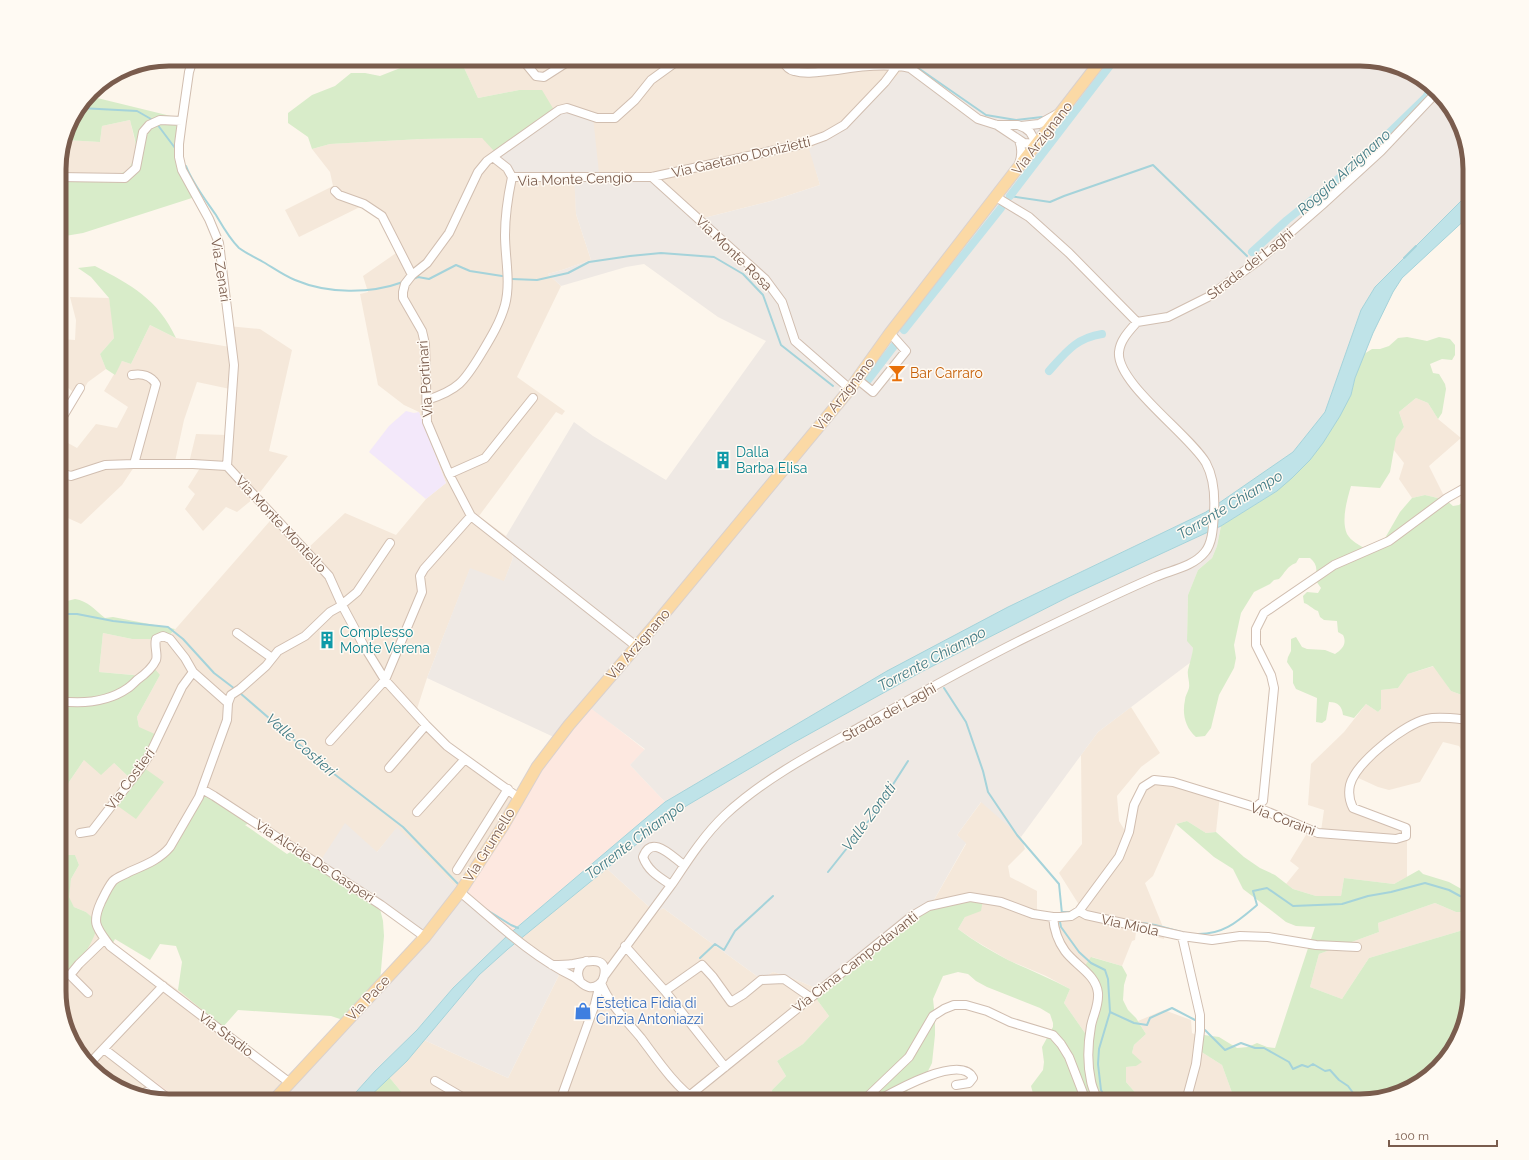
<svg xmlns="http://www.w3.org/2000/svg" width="1529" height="1160" font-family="Raleway,sans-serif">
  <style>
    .residential { fill: #f5e8da }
    .commercial { fill: #fde8e0 }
    .industrial { fill: #efe9e4 }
    .education { fill: #f3e8fa }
    .green { fill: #d8ecc9 }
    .water { fill: #bfe3e8; stroke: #a5d3da }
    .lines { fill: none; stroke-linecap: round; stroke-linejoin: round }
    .stream { stroke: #a5d3da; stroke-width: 2 }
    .canal { stroke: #bfe3e8; stroke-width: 8 }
    .minor-casing { stroke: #d1beb0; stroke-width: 10 }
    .major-casing { stroke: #dad1cd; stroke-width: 13 }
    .minor { stroke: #fff; stroke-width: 8 }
    .major { stroke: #fbd9a5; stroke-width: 11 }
    .labels { text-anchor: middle; stroke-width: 3; stroke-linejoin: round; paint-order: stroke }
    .street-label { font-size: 14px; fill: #7a5c4d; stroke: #fffaf3 }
    .food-label { font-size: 14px; fill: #c56008; stroke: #fffaf3; text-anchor: start }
    .culture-label { font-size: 14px; fill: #0d838f; stroke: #fffaf3; text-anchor: start }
    .shop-label { font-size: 14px; fill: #366cbe; stroke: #fffaf3; text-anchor: start }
    .water-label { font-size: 15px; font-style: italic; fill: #437c86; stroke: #fffaf3 }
    .rim { fill: none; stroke: #7a5c4d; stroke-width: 5 }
  </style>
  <rect width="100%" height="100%" fill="#fdf6ec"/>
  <!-- residential -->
  <path class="residential" d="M305 59H343L342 61 318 66Z
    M460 59H929L919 71 845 127 810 149 820 185 771 201 704 218 657 176 599 173 554 110 519 90 478 98Z
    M130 120 137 150 135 157 128 171 110 176 59 174V161L65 140 100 142 102 126Z
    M482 138 575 174 576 214 591 260 562 270 548 274 561 286 517 377 565 411 562 415 556 412 479 516 506 536 513 558 504 582 470 569 427 678 416 712 444 740 519 796 461 892 397 828 377 852 317 866 253 822 167 849 95 921 86 912 74 907 68 897 71 879 79 865 75 855H66L59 852V808L69 782 84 760 114 763 133 781 140 765 139 727 137 717 160 675 145 676 99 672 103 633 132 639H148L165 641 276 514 307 549 345 513 396 535 426 499 446 483 419 412 404 405 378 385 360 294 368 292 363 276 399 251 383 221 362 206 299 237 285 210 333 186 330 172 312 149 330 144 421 139Z
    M70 297 109 298 113 323 114 338 100 354 106 369 88 382 79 397 59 380 60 339 75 340 76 320Z
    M150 325 176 338 230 347 228 326 260 329 292 350 269 451 288 456 258 495 237 512 226 507 203 531 185 509 195 494 188 487 200 468 188 467 196 434 227 435 230 389 197 382 184 420 174 466 134 467 122 485 81 524 59 514V438L77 448 96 424 117 428 128 407 104 391 122 361 131 364Z
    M1416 398 1428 403 1438 419 1461 438 1429 466 1446 500 1425 495 1412 498 1399 479 1404 463 1393 449 1396 437 1404 427 1399 412Z
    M1434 666 1451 691 1470 698V765L1459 746 1443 742 1420 782 1389 790 1378 787 1354 776 1349 798 1360 809 1400 826 1407 840V877L1394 884 1344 878 1341 896H1316L1293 889 1286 884 1299 868 1290 861 1309 830 1321 831 1324 810 1308 805 1311 764 1344 732 1366 704 1378 712 1381 709 1380 690 1398 688 1408 674Z
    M1131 707 1160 753 1141 767 1117 796 1119 821 1127 834 1135 803 1148 785 1163 782 1220 795 1216 832 1206 833 1187 821 1176 824 1153 876 1145 883 1165 932 1164 939 1136 932 1135 940 1132 941 1122 966 1092 957 1102 996 1100 1008 1094 1033H1085L1064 1003 1070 989 1046 976 1008 960 974 940 958 929 965 917 930 907 966 844 957 835 982 801 1021 837 1025 849 1008 866 1010 877 1037 891V911L1059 917 1081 908 1059 873 1082 844 1081 755 1098 732Z
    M606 868 656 913 663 908 761 979 773 972 787 976 823 991 815 997 829 1016 803 1044 777 1061 786 1076 772 1090 773 1101H409L389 1077 407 1061 424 1040 508 1078 559 975 517 941Z
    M1435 903 1456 912H1470V928L1369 958 1342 999 1310 987 1319 954 1379 932 1378 923Z
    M97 928 113 943 178 990 223 1027 288 1075 265 1101H180L155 1082 142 1097 133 1095 102 1078 70 1040 59 998V988L85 953Z
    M1164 1010 1191 1020 1192 1033 1199 1036 1200 1051 1222 1065 1235 1101H1140V1098L1126 1082V1067L1136 1066 1132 1053 1134 1045 1146 1034 1138 1021Z"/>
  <!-- commercial -->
  <path class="commercial" d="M589 706 645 750 630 765 665 802 508 935 461 892 519 796Z
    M155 1081 180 1101H169L142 1097Z"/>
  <!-- industrial -->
  <path class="industrial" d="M929 59H1360L1396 65 1427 82 1459 120 1470 169V192L1375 287 1361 310 1325 412 1293 452 1206 512 1008 607 665 802 630 765 645 749 589 707 558 739 427 678 470 568 504 581 513 558 506 536 574 422 593 436 666 480 766 341 718 317 644 264 626 267 561 286 548 274 562 270 591 260 576 214 574 174H518L494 151 554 110H572L593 117 599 173 657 176 704 218 771 201 820 185 809 149 845 127 902 71H919Z
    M1221 526 1217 546 1212 558 1198 570 1188 595 1187 640 1193 648 1191 662 1098 732 1021 837 981 802 957 835 966 843 930 907 823 991 787 976 773 972 761 979 663 908 656 913 606 868 676 812 793 743 923 671 1070 596Z
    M345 823 377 852 397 827 461 892 508 935 453 988 417 1030 375 1071 348 1101H265L288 1075 343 1020 420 934 317 866Z
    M517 941 559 975 508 1078 424 1040 479 975Z"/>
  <!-- education -->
  <path class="education" d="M406 411 414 413 419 412 446 483 426 499 369 452 389 426Z"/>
  <!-- green -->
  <path class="green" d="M423 59H460L478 98 519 90H542L554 110 494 151 482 138 421 139 330 144 312 149 308 137 288 123V113L312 95 335 86 351 73H365L380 76Z
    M89 96 183 119 179 148 183 170 195 197 83 233 59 237V174L110 176 128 171C140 148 136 145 130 120L102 126 100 142 65 140 70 120Z
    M95 266C131 285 158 299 176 338L150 325 131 364 122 361 115 375 106 369 100 354 114 338 109 298 91 277 78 268Z
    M1407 337 1427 341 1439 337 1450 339 1455 345V355L1452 360 1442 359 1430 364 1433 373 1439 374 1445 384 1446 389 1442 413 1438 419 1428 403 1416 398 1399 412 1404 427 1396 438 1390 472 1380 488 1351 486C1347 500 1341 520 1347 534 1351 541 1360 546 1367 549L1381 545 1400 512 1412 498 1425 495 1446 500 1453 506 1459 505 1470 496V698L1451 691 1433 666 1408 674 1398 688 1381 690V709L1378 712 1366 704 1354 718 1343 715C1342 706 1338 702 1329 702L1326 720 1322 723 1316 722 1317 698 1296 689 1293 683V671L1287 662 1288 657 1291 651V639L1296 637 1302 647 1307 649 1325 650 1335 654C1343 649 1347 643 1343 635L1338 632 1337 621 1324 620 1320 617 1318 611C1312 609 1310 605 1304 603L1303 596 1307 592 1318 593 1321 588 1314 578C1318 570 1317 564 1310 558H1299L1296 563C1287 566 1285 573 1279 579L1274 580 1270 584 1254 592 1241 613 1234 645 1236 658 1234 668 1219 695 1211 728 1205 736 1196 737C1185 727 1182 714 1185 700 1185 696 1188 692 1189 688 1190 682 1187 676 1188 670 1190 662 1192 656 1193 648L1187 641 1188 595 1198 570 1212 558 1217 546 1221 526 1277 491 1351 395 1355 378 1364 354 1372 349H1380L1389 346 1398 338Z
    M75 599C88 601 95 610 105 618L113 617 175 629 165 641 148 639H132L103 633 99 672 144 676 154 668 160 675 137 717 139 727 157 735 140 765 164 782 136 819 115 804 133 781 114 763 101 775 84 760 69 782 59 808V603Z
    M204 790 253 822 245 825 287 854 292 851 378 901 383 921 384 936 380 981 343 1020 331 1016 238 1010 223 1027 178 990 182 962 176 946 160 944 150 960 115 939 113 943 97 928C90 951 73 969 59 988V852L66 855H75L79 865 71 879 69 897 74 907 86 912 95 920 113 881 167 849Z
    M1187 821 1206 833 1216 832 1244 857 1260 868 1275 875 1293 889 1316 896H1341L1344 878 1394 884 1419 870 1423 874 1449 882 1465 891 1470 888V912H1456L1435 903 1378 923 1379 932 1319 954 1310 987 1342 999 1369 958 1470 928V991L1464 1027 1447 1058 1409 1090 1360 1101H1326L1322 1095 1315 1092H1303L1290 1101H1235L1222 1065 1200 1051 1199 1036 1204 1035 1219 1037 1237 1048 1248 1047 1257 1043 1267 1047 1275 1048 1315 927 1296 926 1286 922 1272 911 1243 889 1233 869 1214 857 1176 824Z
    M983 899 981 911 965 917 958 929C974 941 991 951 1008 960 1029 970 1050 978 1070 989L1064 1003 1085 1033H1094L1100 1008 1102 996 1084 967 1091 957 1122 966 1127 975 1124 985 1123 1000 1128 1010 1136 1018 1146 1034 1134 1045 1132 1053 1142 1062 1136 1066 1126 1067V1082L1140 1098V1101H1035L1031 1086 1043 1070 1044 1062 1042 1047 1053 1027V1023L1050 1014 1040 1008 987 987 976 981 968 974 958 972 943 976 933 999 935 1017V1035L932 1063 926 1075 905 1093 898 1101H773L772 1090 786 1076 777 1061 803 1044 829 1016 815 997 930 907Z
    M389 1077 409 1101H365Z"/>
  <!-- water -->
  <path class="water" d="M1470 192V215L1402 278 1393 292 1373 333 1355 378 1351 395 1340 416 1323 443 1310 460 1292 478 1277 491 1221 526 1070 596 923 671 793 743 676 812 508 949 479 975 407 1061 365 1101H348L375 1071 417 1030 453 988 508 935 665 802 887 671 1008 607 1206 512 1293 452 1325 412 1361 310 1375 287Z"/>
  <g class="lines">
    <!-- stream -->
    <path class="stream" d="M792 59C802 70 840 62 855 61
      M866 60 911 63 986 115 1016 120 1042 117
      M80 108 137 111 151 119
      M157 124 175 148
      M186 166C193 184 205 199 216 215 223 227 229 238 239 248 247 254 257 258 265 263 275 269 285 276 295 280 328 294 370 294 403 282
      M1010 196 1050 202 1064 196 1153 165 1247 256
      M1404 258 1416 246
      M413 279 418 277 429 279 456 265 470 271 502 276
      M512 279 537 280 568 273 589 262 630 256 661 253 714 257 743 274 763 295 781 345 833 386
      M59 614H77L113 621 168 627 183 639 214 673 235 689
      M944 688 966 722 983 771 988 792 1017 835 1059 884 1062 914
      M240 693 329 770 403 827 460 886
      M828 872 874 814 908 761
      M487 910 511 925 518 928
      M1063 912H1072
      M1060 922 1061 927 1079 952 1091 963 1105 970 1108 979 1110 1012 1099 1049 1098 1064 1101 1090 1107 1101
      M1143 923 1155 925 1185 933
      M1196 934C1223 935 1237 922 1257 905L1253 891 1267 888 1293 906 1342 904 1368 896 1391 892 1425 883 1449 890 1460 896 1470 898
      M700 958 715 944 724 950 735 931 773 896
      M1110 1012 1134 1023 1147 1025 1150 1018 1172 1008 1197 1021
      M1205 1030 1225 1050 1241 1043 1255 1048H1264L1289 1062 1293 1069 1302 1065 1308 1067 1313 1064 1325 1071 1330 1070 1339 1080 1348 1086 1359 1101"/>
    <!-- canal -->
    <path class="canal" d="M1010 196 1115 59
      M1252 252 1287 220 1360 161 1426 97 1432 88
      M904 330 1001 208
      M1049 371C1066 352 1076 338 1102 334
      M868 380 894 346"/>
    <!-- minor casing -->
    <g class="minor-casing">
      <path id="minor" d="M193 59 189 72 182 121 179 144V157L182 170 209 219 219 243 234 365 227 466
        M522 59 536 76 544 77 572 59
        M781 59C784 64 788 70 794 71 808 75 823 71 837 70 861 66 887 63 910 68L978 119 997 125H1018L1025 128 1030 132 1037 144
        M997 125 1024 143 1037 144
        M1021 126 1039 124 1057 114
        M493 157 507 168 512 177
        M1019 164C1022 156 1022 148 1019 140
        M59 177 125 178 136 168 143 132 149 125 160 120 182 121
        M652 177 765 279 782 302 795 341 850 389
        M335 191 339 195 364 204 382 216 412 275
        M996 197 1029 217 1069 253 1137 322
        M132 375C142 373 151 376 156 384L134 464
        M857 379 873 392 906 351 890 333
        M427 400C458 390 464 382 481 354 490 339 500 323 505 305 511 282 505 258 505 235 505 216 508 196 512 177H652L803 144 825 136 844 125 885 82 897 66
        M59 423 80 388
        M227 466 329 576 342 605 364 646 385 680 426 725 447 746 519 798
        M59 473 71 476 105 465 134 464H193L227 466
        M449 474 485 458 533 398
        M237 633 272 658
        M636 646 471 516 449 474 427 422 425 344 422 331 403 298V292L405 284 412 275 427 263 449 233 478 172 487 161 559 110 567 108 597 118H615L635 100 651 80 680 59
        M59 701C83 704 108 702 128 688 131 686 134 683 137 680 144 675 152 669 156 660 158 654 154 647 156 639L163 636 170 639 185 658 193 672 228 703
        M330 741 385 680 422 592 420 576 424 569 471 516
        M389 768 426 725
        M202 789 214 796 381 905 425 937
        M1256 807 1263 801 1274 688 1271 675 1256 645V629L1264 613 1334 565 1389 541 1447 498 1470 485
        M417 812 465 759
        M80 833 92 831 140 769 150 754 182 687 193 672
        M457 870 508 789
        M671 885C659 877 648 871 643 857 652 834 671 856 684 865
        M460 892C496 922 531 956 574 977 579 980 583 986 589 987 596 988 603 983 604 976 609 954 584 962 573 964 566 965 559 965 552 965
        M1079 911 1086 915 1182 936 1212 940 1240 936 1268 937 1316 945 1357 947
        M1053 917C1054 929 1057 940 1065 951 1075 965 1096 974 1098 993 1099 1006 1093 1015 1091 1026 1088 1043 1087 1063 1091 1081 1092 1088 1096 1094 1097 1101
        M1182 936 1200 1015V1031L1196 1064 1186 1101
        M625 946 665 991 725 1067
        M605 975C627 945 650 914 672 884 688 860 704 835 725 815 765 778 815 752 862 726 916 696 970 665 1025 638 1068 617 1111 596 1155 577 1171 570 1193 567 1205 552 1213 542 1213 526 1214 513 1215 497 1214 478 1206 463 1190 435 1116 383 1119 352 1120 340 1130 330 1137 322L1168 317 1208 297 1258 261 1322 205 1381 151 1436 93
        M580 981C576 973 578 966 586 961
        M601 983C609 1004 627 1021 641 1038 656 1058 676 1088 697 1101
        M665 991 702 965 713 977 731 1002 744 994 761 980 784 979 810 997
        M88 993 70 975 79 964 105 939
        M104 1049 170 1100
        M90 1063 163 986
        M435 1081 469 1101
        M290 1083 110 946C97 928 91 924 101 902 104 896 108 887 113 881 117 877 124 875 129 872 145 865 159 860 170 847L199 797 227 720 228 703 231 695 240 689 266 666 278 651 305 636 330 612 339 607 357 592 390 543
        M141 1096 146 1092
        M560 1101 595 1004 600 984
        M679 1101 689 1096 912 916 929 906 970 897 1001 902 1033 914 1053 917H1060L1071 916 1079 911 1119 857 1129 832 1134 805 1143 787 1154 780 1173 782 1261 809 1318 833 1396 839 1406 836V828L1353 808C1349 800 1348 794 1350 785 1356 762 1405 724 1427 719 1439 716 1458 719 1470 720
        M863 1101 909 1057 933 1016 944 1009 954 1005H966L987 1011 1010 1022 1053 1035 1061 1044 1069 1057 1086 1101
        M877 1101C893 1092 961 1053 973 1078L969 1083 956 1085"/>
    </g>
    <!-- major casing -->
    <g class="major-casing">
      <path id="major" d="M273 1101 425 937 460 892 503 826 537 767 569 725 654 626 850 389 890 333 1102 59"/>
    </g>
    <!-- minor -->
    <use href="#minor" class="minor"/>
    <!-- major -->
    <use href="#major" class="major"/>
  </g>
  <!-- icons -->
  <defs>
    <g id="bar-bare" transform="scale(1.38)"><path d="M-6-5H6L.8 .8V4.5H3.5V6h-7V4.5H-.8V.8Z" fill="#e8710a" stroke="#fffaf3" stroke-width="2.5" paint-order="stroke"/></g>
    <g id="building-bare" transform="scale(1.38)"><path d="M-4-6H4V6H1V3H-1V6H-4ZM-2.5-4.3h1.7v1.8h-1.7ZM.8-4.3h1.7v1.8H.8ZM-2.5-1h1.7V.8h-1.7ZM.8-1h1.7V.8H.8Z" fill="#0f9aa8" stroke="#fffaf3" stroke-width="2.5" paint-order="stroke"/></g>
    <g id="shop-bare" transform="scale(1.38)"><path d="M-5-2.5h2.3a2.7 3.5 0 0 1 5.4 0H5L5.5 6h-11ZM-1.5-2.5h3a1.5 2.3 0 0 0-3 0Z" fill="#3f7fe0" stroke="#fffaf3" stroke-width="2.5" paint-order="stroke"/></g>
  </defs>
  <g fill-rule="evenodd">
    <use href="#bar-bare" x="897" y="373"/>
    <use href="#building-bare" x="723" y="460"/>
    <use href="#building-bare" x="327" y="640"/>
    <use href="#shop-bare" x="583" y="1011"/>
  </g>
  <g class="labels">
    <!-- street labels -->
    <g class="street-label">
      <text transform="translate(1042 138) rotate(-52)" y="5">Via Arzignano</text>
      <text transform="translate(741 157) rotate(-13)" y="5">Via Gaetano Donizietti</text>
      <text transform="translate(575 179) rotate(-2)" y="5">Via Monte Cengio</text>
      <text transform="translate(734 253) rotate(44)" y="5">Via Monte Rosa</text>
      <text transform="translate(1250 264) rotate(-38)" y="5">Strada dei Laghi</text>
      <text transform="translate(221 270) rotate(81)" y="5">Via Zenari</text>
      <text transform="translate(425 379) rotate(-94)" y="5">Via Portinari</text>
      <text transform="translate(844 394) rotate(-52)" y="5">Via Arzignano</text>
      <text transform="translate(281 524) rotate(47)" y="5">Via Monte Montello</text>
      <text transform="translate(638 644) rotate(-49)" y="5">Via Arzignano</text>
      <text transform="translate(889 712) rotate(-29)" y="5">Strada dei Laghi</text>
      <text transform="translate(130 779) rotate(-54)" y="5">Via Costieri</text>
      <text transform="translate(1283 819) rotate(21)" y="5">Via Coraini</text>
      <text transform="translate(489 845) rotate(-58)" y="5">Via Grumello</text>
      <text transform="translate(315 861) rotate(33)" y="5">Via Alcide De Gasperi</text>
      <text transform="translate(1130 925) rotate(12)" y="5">Via Miola</text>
      <text transform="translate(855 962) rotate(-38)" y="5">Via Cima Campodavanti</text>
      <text transform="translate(368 998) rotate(-47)" y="5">Via Pace</text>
      <text transform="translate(226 1034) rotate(37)" y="5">Via Stadio</text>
    </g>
    <!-- food labels -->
    <g class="food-label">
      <text x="910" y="378">Bar Carraro</text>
    </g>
    <!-- culture labels -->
    <g class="culture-label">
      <text x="736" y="457">Dalla<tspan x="736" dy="16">Barba Elisa</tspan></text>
      <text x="340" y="637">Complesso<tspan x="340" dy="16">Monte Verena</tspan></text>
    </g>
    <!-- shop labels -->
    <g class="shop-label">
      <text x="596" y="1008">Estetica Fidia di<tspan x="596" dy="16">Cinzia Antoniazzi</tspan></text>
    </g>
    <!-- water labels -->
    <g class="water-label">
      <text transform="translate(1344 172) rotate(-42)" y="5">Roggia Arzignano</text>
      <text transform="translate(1230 505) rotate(-31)" y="5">Torrente Chiampo</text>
      <text transform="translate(932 659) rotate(-28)" y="5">Torrente Chiampo</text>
      <text transform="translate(301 745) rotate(41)" y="5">Valle Costieri</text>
      <text transform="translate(869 817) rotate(-54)" y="5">Valle Zonati</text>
      <text transform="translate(635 840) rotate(-37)" y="5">Torrente Chiampo</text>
    </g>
  </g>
  <!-- crop -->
  <path d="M0 0H1529V1160H0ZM169 66H1360A103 103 0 0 1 1463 169V991A103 103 0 0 1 1360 1094H169A103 103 0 0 1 66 991V169A103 103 0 0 1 169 66Z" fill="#fffaf3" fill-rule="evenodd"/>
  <path class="rim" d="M169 66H1360A103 103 0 0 1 1463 169V991A103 103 0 0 1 1360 1094H169A103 103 0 0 1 66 991V169A103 103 0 0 1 169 66Z"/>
  <!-- scale -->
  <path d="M1389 1140v6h108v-6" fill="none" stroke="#7a5c4d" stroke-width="2"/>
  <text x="1395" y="1140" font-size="12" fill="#7a5c4d" stroke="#fffaf3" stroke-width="3" paint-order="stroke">100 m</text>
</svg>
